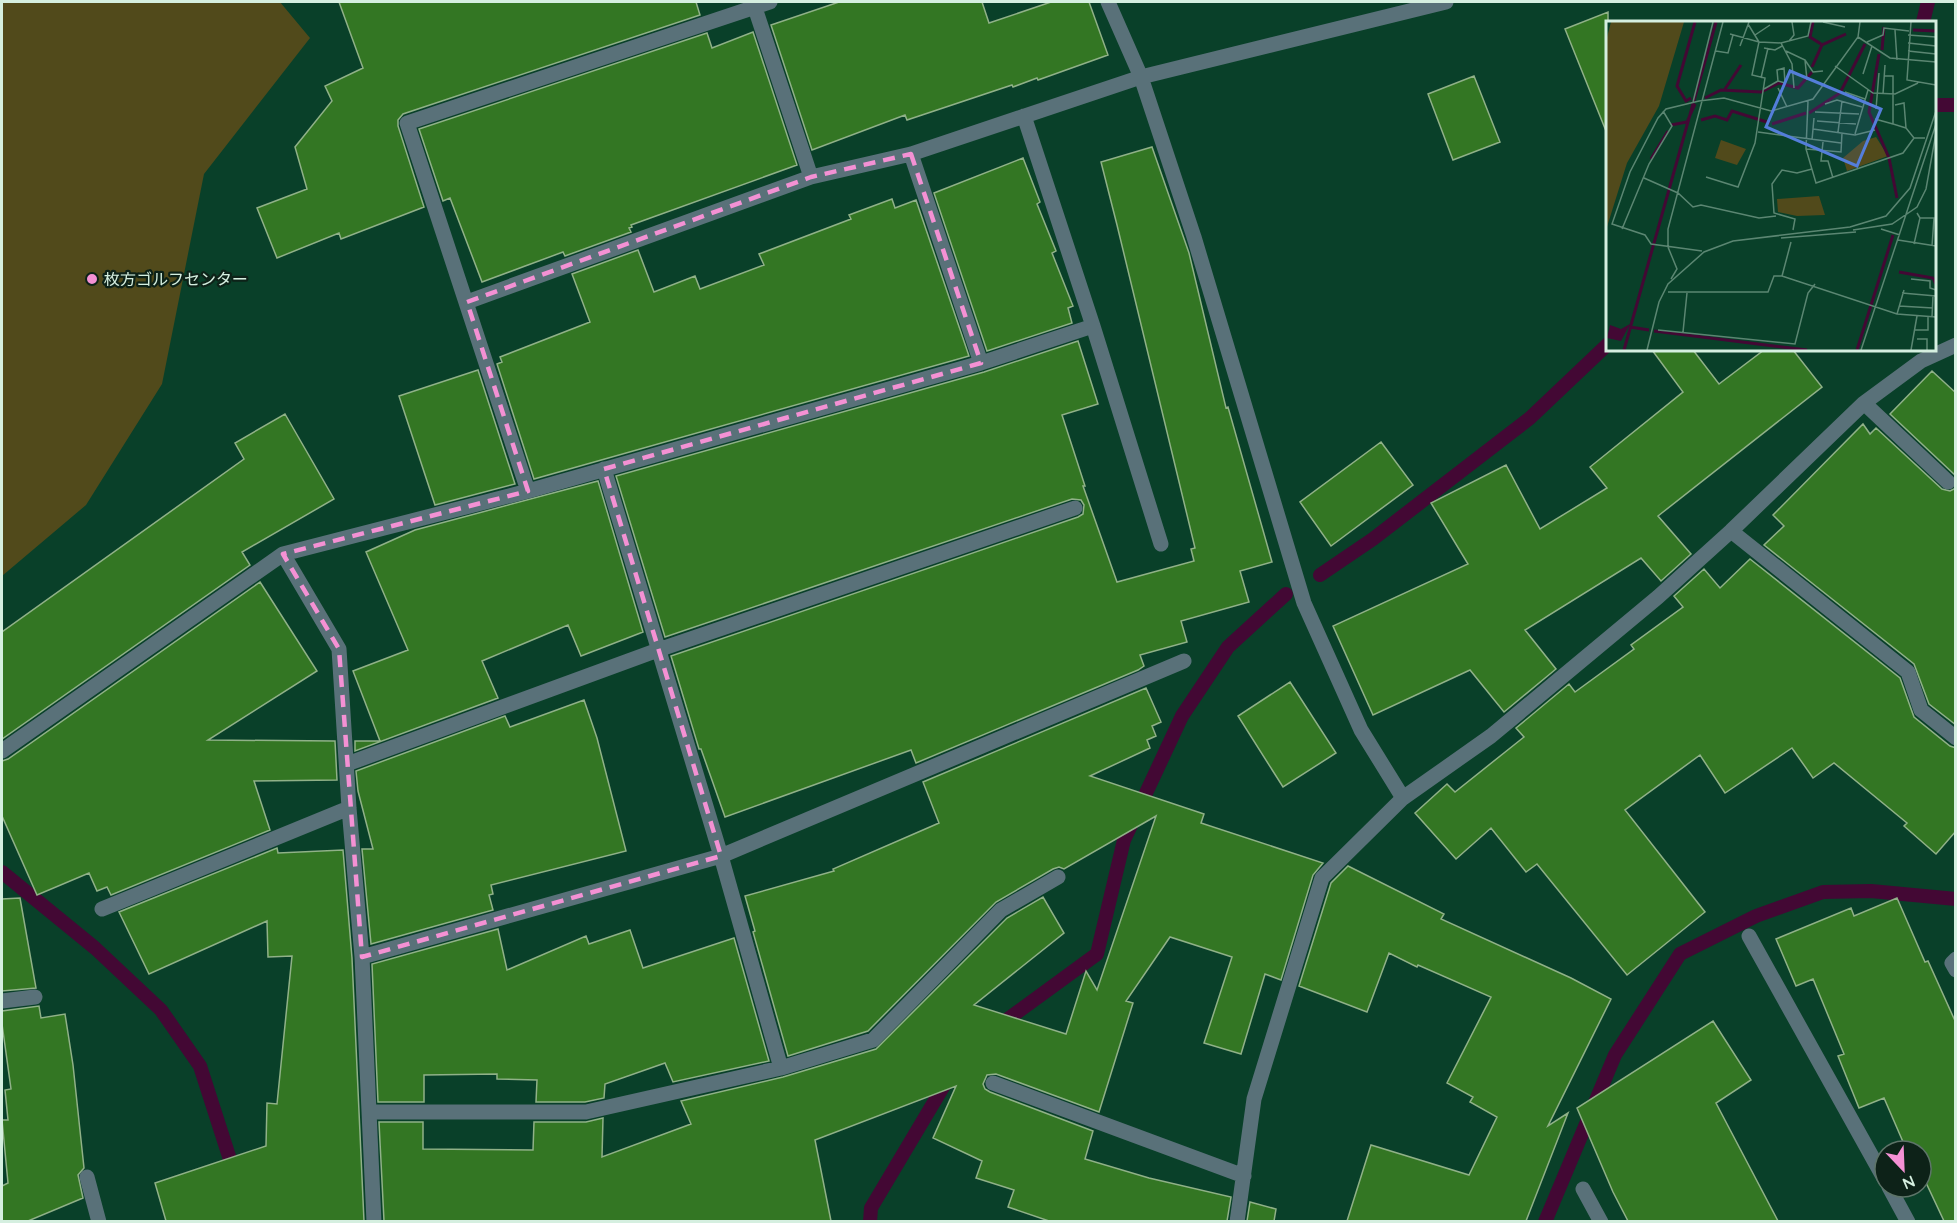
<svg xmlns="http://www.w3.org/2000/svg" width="1957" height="1223" font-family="Quicksand,'Noto Sans JP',sans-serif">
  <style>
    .pitch { fill: #514a1b }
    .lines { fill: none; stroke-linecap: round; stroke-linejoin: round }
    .stream { stroke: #430834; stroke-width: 14 }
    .building { fill: #337623; stroke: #90b188; stroke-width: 1.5 }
    .minor { stroke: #597179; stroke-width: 15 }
    .marked { fill: none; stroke: #f491d4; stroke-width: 4.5; stroke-dasharray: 12 8; stroke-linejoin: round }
    .poi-dot { fill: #f491d4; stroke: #0d2218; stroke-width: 2 }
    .labels { text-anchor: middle; stroke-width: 4.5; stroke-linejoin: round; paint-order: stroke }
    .poi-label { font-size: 16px; fill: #d5efe0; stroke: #0d2218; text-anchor: start }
    .inset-river { fill: none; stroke: #430834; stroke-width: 3 }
    .inset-road { fill: none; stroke: #5b8672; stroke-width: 1.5 }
    .view { fill: #547eda; fill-opacity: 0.15; stroke: #547eda; stroke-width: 3 }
    .inset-edge { fill: none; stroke: #d5efe0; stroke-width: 3 }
  </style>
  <rect width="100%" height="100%" fill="#094029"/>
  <!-- pitch -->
  <path class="pitch" d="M2 2H280L310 38 204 174 162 384 86 505 2 576Z"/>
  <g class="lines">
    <!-- stream -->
    <path class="stream" d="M1923 22 1928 2
      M1934 105H1956
      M1320 575 1373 539 1530 418 1608 344
      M2 872 95 948 161 1010 200 1066 235 1175
      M997 1027 1097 954 1124 840 1182 716 1228 647 1286 594
      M870 1222 871 1208 949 1077
      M1545 1222 1615 1055 1680 954 1756 916 1823 892 1871 891 1956 899"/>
  </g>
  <!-- building -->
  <path class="building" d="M339 2H696L700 15 403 114 398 120V126L424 207 341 239 339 233 277 258 257 208 307 189 295 147 332 101 325 86 363 68Z
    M839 2H982L989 23 1051 2H1089L1108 55 1038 80 1037 78 1013 87 1012 85 907 120 905 115 812 150 771 25Z
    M1608 12V130L1606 131 1565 29Z
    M753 32 797 165 631 225 632 227 629 228 631 232 565 256 563 252 482 282 450 198 443 201 419 129 707 33 712 48Z
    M1474 76 1500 142 1453 160 1428 94Z
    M1152 147 1189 253 1226 408 1228 407 1272 562 1240 571 1249 602 1181 621 1187 642 1140 655 1144 666 1138 670 916 763 911 750 725 817 701 749H699L671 656 1078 517 1083 514 1084 505 1081 500 1072 499 665 637 616 476 984 372 1078 341 1098 404 1062 415 1085 486H1083L1117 582 1194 561 1191 549 1195 548 1117 225 1101 162Z
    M1023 158 1040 202 1037 204 1056 251 1052 253 1073 306 1068 308 1072 323 987 351 934 193Z
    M892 199 895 208 916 200 969 356 534 479 497 364 502 362 500 357 590 322 572 274 638 250 654 292 695 276 700 289 764 265 759 254 851 219 849 215Z
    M1652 350H1693L1719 384 1764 350H1793L1822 387 1658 516 1691 554 1661 581 1641 558 1525 630 1556 669 1504 712 1470 670 1373 715 1333 626 1468 564 1431 503 1506 465 1540 529 1607 488 1590 467 1683 392Z
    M478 370 515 484 435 505 399 396Z
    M1932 371 1956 393V476L1890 414Z
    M285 414 334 499 242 552 250 565 2 739V632L244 459 235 443Z
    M1863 424 1870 434 1876 428 1942 489 1950 491 1956 488V725L1929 704 1914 664 1764 545 1784 526 1773 515Z
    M1381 442 1413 485 1331 546 1300 502Z
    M598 481 643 632 581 656 568 625 482 661 498 698 355 751V741H380L353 671 408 650 366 552 415 530Z
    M1750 559 1900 678 1914 717 1950 746 1956 748V831L1936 854 1904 826 1907 823 1834 763 1813 778 1792 748 1725 793 1700 755 1625 810 1705 912 1627 975 1537 864 1526 872 1491 828 1456 859 1415 813 1447 784 1455 792 1524 737 1516 728 1569 684 1575 692 1634 649 1631 645 1683 607 1674 596 1704 569 1720 588Z
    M260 582 317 671 208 740 335 741 337 780 254 781 270 830 111 895 107 887 97 891 89 873 37 895 2 816V761L8 759Z
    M1290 682 1336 753 1283 787 1238 716Z
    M1146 688 1161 722 1152 726 1156 736 1147 740 1150 748 1090 776 1204 814 1201 823 1323 863 1313 875 1281 980 1265 974 1241 1054 1204 1043 1232 957 1170 937 1126 1001 1133 1003 1099 1112 996 1074 987 1075 983 1084 985 1089 990 1092 1093 1131 1085 1159 1149 1178 1231 1197 1227 1221H1049L1008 1207 1014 1190 976 1178 982 1161 933 1138 956 1086 815 1140 831 1221H384L379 1122H423V1149L533 1150 534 1122H586L603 1118 602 1157 691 1124 681 1101 783 1077 876 1049 1007 918 1043 897 1064 933 974 1005 1066 1034 1086 971 1097 990 1156 816 1064 869 1059 867 1053 869 996 902 868 1031 788 1056 753 932 755 931 745 896 834 871 833 869 939 823 923 782Z
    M584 700 597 738 626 851 491 885 493 894 489 895 493 910 371 944 362 849H373L358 791 356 771 505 716 510 727Z
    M277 848 278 853 343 850 352 958 364 1221H166L155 1183 266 1146 267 1103 277 1104 292 956 268 957 267 921 149 974 119 912Z
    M1348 866 1444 914 1441 919 1571 978 1611 999 1548 1126 1568 1113 1526 1221H1347L1371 1145 1469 1175 1497 1117 1470 1102 1473 1097 1447 1083 1491 997 1418 965 1417 967 1389 953 1367 1012 1299 986 1331 883Z
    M20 898 36 988 2 991V899Z
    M1897 898 1925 962 1928 961 1956 1023V1221H1944L1921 1172V1151H1907L1884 1098 1859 1108 1838 1056 1844 1054 1813 979 1796 986 1776 939 1851 908 1854 916Z
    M498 929 507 970 586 936 589 944 630 930 643 968 734 938 769 1061 673 1082 665 1063 605 1084 604 1098 585 1102H536L537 1080 497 1079V1074L424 1075V1102H378L372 964Z
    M39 1006 41 1018 65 1014 73 1065 84 1168 78 1175 83 1198 28 1221H2V1186L8 1183 2 1120H8L5 1090 11 1089 2 1024V1011Z
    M1713 1021 1751 1080 1716 1103 1778 1221H1628L1613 1192 1577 1108Z
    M1250 1202 1276 1209 1274 1221H1247Z"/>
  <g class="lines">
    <!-- minor -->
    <path class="minor" d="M753 2 811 177
      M1108 2 1141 77 1194 237 1304 603 1361 730 1403 798
      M1024 116 1093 326 1161 544
      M911 154 981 363
      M467 302 811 177 911 154 1141 77 1446 2
      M1864 403 1948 482
      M604 469 721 856 781 1068
      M528 491 407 123 770 2
      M1731 531 1908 672 1921 710 1956 738
      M283 554 339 649 349 808 362 957 374 1222
      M2 751 283 554 528 491 981 363 1093 326
      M347 764 658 650 1075 508
      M102 909 349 808
      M1749 936 1885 1180
      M362 957 721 856 1184 661
      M1956 959 1952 963 1956 970
      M2 1001 35 997
      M993 1083 1244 1176
      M369 1112H586L781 1068 873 1040 1001 910 1058 877
      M87 1177 99 1222
      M1889 1187 1908 1222
      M1583 1189 1601 1222
      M1237 1222 1254 1099 1322 878 1403 798 1491 736 1658 597 1731 531 1864 403 1921 361 1956 345"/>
  </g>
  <!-- marked area -->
  <path class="marked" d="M911 154 981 363 604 469 721 856 362 957 339 649 283 554 528 491 467 302 811 177Z"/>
  <!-- markers -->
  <circle class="poi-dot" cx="92" cy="279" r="6"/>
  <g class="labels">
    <!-- poi labels -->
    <g class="poi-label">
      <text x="104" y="285">枚方ゴルフセンター</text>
    </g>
  </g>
  <!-- overview -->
  <g transform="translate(1606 21)">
    <rect width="330" height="330" fill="#094029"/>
    <path d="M5 1H78L53 85 21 142 0 209V20Z" fill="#514a1b"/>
    <path d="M270 116 282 135 241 150 237 137 257 120ZM115 119 140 128 131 144 109 137ZM213 175 219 194 191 195 172 191 171 178Z" fill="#514a1b"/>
    <path d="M24 303 15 320 1 317 4 304 15 308Z" fill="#430834"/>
    <path class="inset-river" d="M207 1 204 16 215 23M307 9 330 10M276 29 278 6M273 33 263 91 283 137 291 177M206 46 216 24 240 13M119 68 135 44M85 77 80 80 71 65 89 1M99 77 115 69 155 71 173 62 192 67 206 51M203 92 234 72 259 23M95 99 109 95 121 99 126 90 164 102M166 103 200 92M65 104 81 101 89 83M45 138 62 110M293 251 327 257 330 263M24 306 43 309M48 310 201 329M18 329 110 1M251 329 287 214"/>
    <path class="inset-road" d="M217 1 239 6M305 1 301 59 330 64M289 9 291 39M124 13 153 21 175 22 202 15 205 1M149 14 164 4M302 14 330 16M252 16 284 37 330 41M183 20 188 14 186 1M261 21 277 14 278 7 303 10M175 22 186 43 188 67M302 22 330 25M134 25 143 1M158 27 169 29 176 25M110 30 122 32 127 14M180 30 199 39 201 59M302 30 330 33M199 39 207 51 217 50M229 45 267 72 289 73 312 62M257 53 266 25M278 55H287V103L300 107M155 57 162 27M172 67 181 86M158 68 172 60 171 49 178 47 179 62 172 60M239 71 259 78M277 73 279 44M202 80 200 128 210 162 297 132 308 117H319M87 81 107 1M219 83 231 79 256 86M289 84 298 82 300 107 308 117M270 88 273 52M209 91 253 93M269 98 287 103M211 100 250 103M207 108 249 114 269 109M152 111 235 122M232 111 236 80M249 113 262 69M206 119 208 97M217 121 215 140H222L227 157M200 128 235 131 236 112M100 156 132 166 149 122 159 57 146 54 153 21 142 3M38 157 72 172 87 186 95 184 153 197 170 195M314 197H328L326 225M16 208 43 143 66 105 57 90M275 208 294 214M187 209 189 198 168 192 166 163 176 149 191 152 206 148M247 209 286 203 311 186 320 168 330 112M175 217 250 211M292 219 330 225M308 223 314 197 311 192M96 230 45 223 39 214 6 203 24 151 52 97 60 88 93 80 118 77 165 90 207 78 252 16 254 1M176 255 185 221M65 258 71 248 62 226V208L117 1M305 258 324 260V267L330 269M62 271H162L168 255H176L291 293 330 296M296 272 330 275M293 285 327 287M291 293 298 269M326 296 327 275M52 309 189 323 202 272 209 263M308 309H322V296M77 311 81 272M311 318H321V329M41 329 53 281 62 263 98 231 127 220 244 206 280 195 304 167 330 90M255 329 330 103M305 329 311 295"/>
    <path class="view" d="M184 50 275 88 251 145 160 106Z"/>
    <rect width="330" height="330" class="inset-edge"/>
  </g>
  <!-- border -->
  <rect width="1957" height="1223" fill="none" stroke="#d5efe0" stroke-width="6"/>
  <!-- north arrow -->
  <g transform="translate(1903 1169) rotate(157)"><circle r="28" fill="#0d2218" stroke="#5d7468" stroke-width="1.5"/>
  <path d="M0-4.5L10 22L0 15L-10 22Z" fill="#f491d4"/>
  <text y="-9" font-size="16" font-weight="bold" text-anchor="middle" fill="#d5efe0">N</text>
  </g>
</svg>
